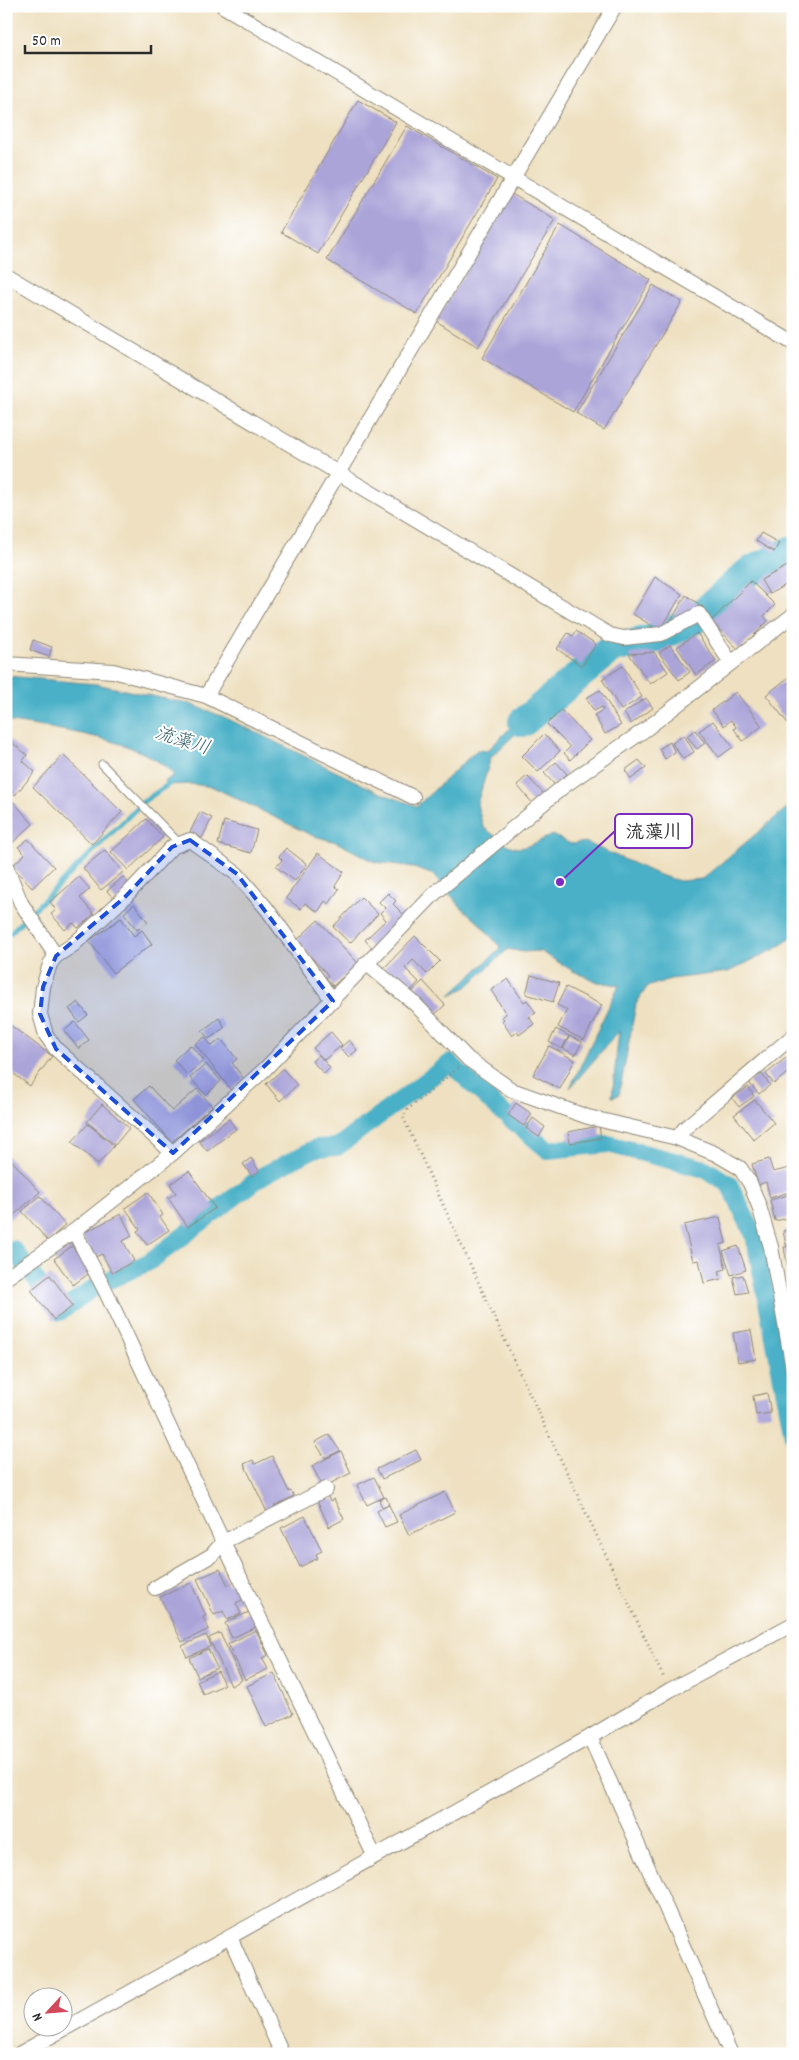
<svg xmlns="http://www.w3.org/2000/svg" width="799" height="2060" font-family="Dekko,'Klee One',sans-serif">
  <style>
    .water { fill: #48b0c7; stroke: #3a6e79 }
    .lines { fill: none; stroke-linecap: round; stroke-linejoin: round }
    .stream { stroke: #48b0c7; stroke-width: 5 }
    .canal { stroke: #48b0c7; stroke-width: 18 }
    .river { stroke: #48b0c7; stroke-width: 30 }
    .building { fill: #aba4d9 }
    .service-casing { stroke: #8c8676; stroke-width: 9 }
    .minor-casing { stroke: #8c8676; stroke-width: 16 }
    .path { stroke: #8c8676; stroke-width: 3; stroke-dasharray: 1 4; stroke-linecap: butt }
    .service { stroke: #fff; stroke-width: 7 }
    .minor { stroke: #fff; stroke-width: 14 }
    .marked { fill: #1d4ed8; fill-opacity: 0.2; stroke: #1d4ed8; stroke-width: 4; stroke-dasharray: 10 6; stroke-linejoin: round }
    .labels { text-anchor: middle; stroke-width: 4; stroke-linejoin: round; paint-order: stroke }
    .water-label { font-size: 19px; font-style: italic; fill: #376069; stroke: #fff }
    .leader { fill: none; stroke: #7b2cbf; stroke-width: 2 }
    .callout-dot { fill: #7b2cbf; stroke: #fff; stroke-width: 2 }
    .callout { fill: #fff; stroke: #7b2cbf; stroke-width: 2 }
    .callout-label { font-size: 19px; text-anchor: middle; font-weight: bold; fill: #2b2b2b }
  </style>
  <rect width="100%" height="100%" fill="#fff"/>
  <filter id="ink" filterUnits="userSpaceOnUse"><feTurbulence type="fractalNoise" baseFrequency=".02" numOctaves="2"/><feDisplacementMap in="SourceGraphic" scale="10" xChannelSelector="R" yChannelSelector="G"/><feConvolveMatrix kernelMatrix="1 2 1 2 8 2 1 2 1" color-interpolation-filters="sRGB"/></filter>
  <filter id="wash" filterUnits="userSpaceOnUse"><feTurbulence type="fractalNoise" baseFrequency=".0096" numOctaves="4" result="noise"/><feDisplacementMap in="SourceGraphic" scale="20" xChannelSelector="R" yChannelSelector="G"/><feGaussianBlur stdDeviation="1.12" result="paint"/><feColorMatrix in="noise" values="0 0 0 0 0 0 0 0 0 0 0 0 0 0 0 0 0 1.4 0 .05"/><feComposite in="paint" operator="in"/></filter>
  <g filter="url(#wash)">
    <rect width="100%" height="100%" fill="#eee0c0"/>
    <!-- water -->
    <path class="water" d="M6 676 96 684 190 704 224 717 378 792 417 806 477 750 487 751 518 720 526 724 491 757 477 804 483 827C517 852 513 854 552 835L571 844 585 842 659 875 680 881 702 879 793 803V936L777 948 728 972 670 979 647 987 636 1004 619 1095 612 1097 619 1031 570 1088 619 985 598 982 573 971 540 951 523 952 508 949 467 987 450 995 501 948 480 924 460 906 434 875 408 866 375 862 336 842 311 835 213 787 191 784 167 785 164 782 174 775C140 737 56 730 6 721Z"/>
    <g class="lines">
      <!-- stream -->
      <path class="stream" d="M6 937 144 801 172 782"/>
      <!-- canal -->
      <path class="canal" d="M6 1255 13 1249 60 1312 98 1285 149 1262 262 1176 316 1148 337 1147 450 1063 496 1107 548 1150 608 1144 705 1169 729 1184 754 1235 793 1435"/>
      <!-- river -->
      <path class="river" d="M523 722 611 649 657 638 696 619 749 572 793 550"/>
    </g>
    <g id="blocks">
      <!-- building -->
      <path class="building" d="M358 100 396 122 318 254 281 232Z
        M407 126 497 179 417 314 327 260Z
        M512 194 555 220 478 347 436 321Z
        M560 225 651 280 573 412 482 358Z
        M653 285 682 302 604 430 576 413Z
        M761 533 779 543 774 552 756 541Z
        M793 563V581L769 594 761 580Z
        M655 577 682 594 660 631 633 614Z
        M751 581 775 605 764 616 768 621 739 650 711 621Z
        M686 595 703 607 665 631Z
        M576 631 596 644 582 666 557 649 568 633 573 636Z
        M697 633 716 661 696 675 677 647Z
        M33 640 52 647 49 657 30 650Z
        M670 645 690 672 679 680 659 653Z
        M654 652 668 672 650 684 629 654Z
        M623 666 642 697 621 710 602 679Z
        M793 674V730L766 695Z
        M600 690 621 725 605 734 594 715 603 710 602 707 594 711 586 698Z
        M736 692 762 726 743 741 734 729 736 727 731 720 724 726 712 710Z
        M646 698 653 708 631 724 624 713Z
        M561 710 590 740 570 760 564 753 570 747 547 724Z
        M713 721 733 747 719 757 699 731Z
        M695 730 705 743 697 749 687 736Z
        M544 734 560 751 538 772 522 756Z
        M684 735 694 752 683 759 672 743Z
        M7 738 27 755 23 761 35 772 15 795 6 787Z
        M670 742 675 752 665 759 659 749Z
        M63 755 122 812 92 844 33 787Z
        M639 760 646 768 631 779 625 770Z
        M556 762 567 774 555 785 544 773Z
        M527 776 545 795 534 805 517 785Z
        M11 799 33 824 7 848 6 804Z
        M200 812 212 818 202 838 190 832Z
        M146 819 163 837 128 870 111 852Z
        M224 821 257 830 251 853 218 844Z
        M28 839 54 867 32 888 12 866 25 854 18 847Z
        M286 848 307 864 295 881 276 867 282 860 279 857Z
        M105 850 123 872 101 890 83 868Z
        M318 853 344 872 335 886 339 889 329 904 325 901 318 912 305 903 301 909 286 898Z
        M79 877 90 889 80 898 94 914 78 928 73 923 65 930 51 914 56 910 50 902Z
        M123 877 132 887 117 902 107 891Z
        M388 893 396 901 393 904 408 919 375 951 365 940 386 920 380 913 385 908 379 902Z
        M361 897 378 914 350 943 333 927Z
        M134 904 148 922 137 930 124 913Z
        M121 918 134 936 142 930 152 944 113 973 89 941Z
        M318 920 358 963 333 986 326 978 328 975 296 941Z
        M415 936 440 961 427 974 413 960 405 968 419 982 408 993 384 968Z
        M531 975 559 983 553 1002 526 994Z
        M508 979 524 1002 527 1000 536 1013 529 1017 534 1024 519 1035 517 1032 512 1036 502 1021 504 1019 502 1017 506 1014 491 990Z
        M423 981 445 1005 431 1018 409 994Z
        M566 987 602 1005 584 1040 558 1027 567 1010 557 1005Z
        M78 1002 88 1015 79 1022 69 1009Z
        M219 1018 225 1027 209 1039 202 1031Z
        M6 1022 52 1056 30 1086 6 1068Z
        M75 1022 89 1040 79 1049 64 1031Z
        M556 1029 569 1036 562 1049 549 1042Z
        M331 1032 342 1045 324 1060 313 1048Z
        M570 1036 582 1042 575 1055 563 1048Z
        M205 1037 212 1046 221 1039 237 1059 232 1063 244 1079 231 1090 195 1044Z
        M349 1040 357 1050 349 1057 340 1048Z
        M190 1045 204 1060 187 1075 174 1060Z
        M549 1046 575 1060 560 1089 533 1075Z
        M319 1055 330 1068 324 1074 312 1061Z
        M787 1057 793 1068 774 1084 766 1074Z
        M206 1064 221 1081 206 1095 190 1078Z
        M283 1069 297 1085 280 1101 266 1084Z
        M762 1074 770 1085 759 1094 750 1084V1080Z
        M149 1086 172 1111 197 1089 212 1106 172 1142 134 1099Z
        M748 1087 754 1096 739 1107 732 1098Z
        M755 1100 774 1123 754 1140 734 1115Z
        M516 1103 532 1114 524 1126 508 1115Z
        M102 1104 129 1128 115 1145 87 1122Z
        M533 1118 545 1127 539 1137 526 1128Z
        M229 1119 236 1129 207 1151 199 1141Z
        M88 1124 114 1146 98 1164 72 1142Z
        M599 1126 601 1138 570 1143 568 1132Z
        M6 1154 40 1192 6 1222Z
        M251 1158 259 1171 252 1176 243 1164Z
        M769 1159 773 1172 790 1168 793 1191 770 1198 766 1182 758 1185 752 1164Z
        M189 1171 215 1208 188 1227 168 1198 176 1193 170 1184Z
        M148 1192 163 1215 160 1217 169 1230 147 1245 137 1231 140 1229 125 1208Z
        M788 1195 793 1217 775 1221 770 1200Z
        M40 1196 65 1225 48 1241 22 1211Z
        M121 1214 132 1236 123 1241 134 1261 112 1273 102 1254 93 1258 81 1234Z
        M720 1217 726 1243 720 1245 726 1269 719 1271 721 1279 704 1283 699 1260 693 1261 684 1225Z
        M793 1229V1244L786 1245 783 1231Z
        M72 1246 91 1272 73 1285 54 1259Z
        M738 1246 746 1270 731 1275 723 1251Z
        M793 1246V1286L791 1287 784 1247Z
        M50 1275 73 1306 54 1320 31 1290Z
        M743 1275 748 1292 737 1294 733 1277Z
        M793 1304V1322H792L788 1305Z
        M751 1330 756 1359 738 1362 733 1333Z
        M767 1393 771 1413 756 1415 753 1396Z
        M329 1435 340 1451 325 1458 315 1442Z
        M416 1450 421 1460 382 1479 377 1469Z
        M341 1451 351 1473 323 1487 312 1466Z
        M272 1456 289 1492 291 1491 294 1496 274 1506 276 1511 268 1514 244 1464 253 1460 255 1464Z
        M374 1477 384 1497 367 1505 357 1485Z
        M445 1492 455 1512 409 1535 399 1515Z
        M327 1495 330 1501 334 1499 344 1519 329 1527 317 1500Z
        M386 1497 389 1504 382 1507 379 1500Z
        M389 1505 397 1522 385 1527 377 1511Z
        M305 1516 322 1551 316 1554 318 1558 300 1567 281 1528Z
        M220 1569 228 1585 235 1582 244 1599 236 1603 241 1614 227 1620 223 1611 214 1615 197 1579Z
        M191 1583 206 1616 203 1617 209 1629 182 1642 160 1597Z
        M251 1611 258 1626 232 1638 225 1623Z
        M256 1630 268 1655 262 1658 268 1669 245 1680 228 1644Z
        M220 1633 242 1680 231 1686 209 1638Z
        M206 1635 211 1646 187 1657 182 1646Z
        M208 1649 217 1668 198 1677 189 1658Z
        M218 1671 224 1685 203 1694 197 1681Z
        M274 1673 293 1714 266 1727 247 1686Z"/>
    </g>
  </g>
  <g filter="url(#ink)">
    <use href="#blocks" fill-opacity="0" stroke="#8c8676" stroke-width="1"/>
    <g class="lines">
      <!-- service casing -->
      <g class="service-casing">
        <path id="service" d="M102 764 180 844"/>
      </g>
      <!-- minor casing -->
      <g class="minor-casing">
        <path id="minor" d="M223 6 793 343
          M6 275 610 635 624 638 661 634 699 614 731 663
          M6 664 113 671 206 696 413 797
          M206 696 615 6
          M6 866 21 903 56 956
          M366 963 414 1003 468 1059 512 1090 588 1117 677 1138 716 1154 740 1168 750 1183 759 1206 771 1247 793 1368
          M677 1138 685 1128 793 1036
          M173 1153 56 1049 46 1035 40 1014 43 987 50 964 56 956 73 945 124 898 172 847 190 840 237 874 267 909 333 1001
          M74 1231 106 1292 223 1542 374 1855
          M6 1278 74 1231 173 1153 265 1069 435 893 564 786 646 729 793 615
          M155 1588 212 1555 223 1542 326 1489
          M590 1737 731 2054
          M230 1937 282 2054
          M19 2054 590 1737 670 1690 793 1624"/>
      </g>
      <!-- path -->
      <path class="path" d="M458 1068 407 1110 403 1117 518 1369 664 1678"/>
      <!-- service -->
      <use href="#service" class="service"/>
      <!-- minor -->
      <use href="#minor" class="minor"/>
    </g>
  </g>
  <!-- marked area -->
  <path class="marked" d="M190 840 237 874 333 1001 173 1153 56 1049 40 1014 43 987 56 956 124 898 172 847Z"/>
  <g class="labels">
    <!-- water labels -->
    <g class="water-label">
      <text transform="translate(183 739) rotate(17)" y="7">流藻川</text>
    </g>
  </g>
  <!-- callouts -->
  <path class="leader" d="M560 882L615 831"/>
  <circle class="callout-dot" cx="560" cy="882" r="5"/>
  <rect class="callout" x="615" y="814" width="77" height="34" rx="5"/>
  <g class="callout-label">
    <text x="654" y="838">流藻川</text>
  </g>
  <!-- margin -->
  <rect width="799" height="2060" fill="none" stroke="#fff" stroke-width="25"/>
  <!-- north arrow -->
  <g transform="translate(48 2012) rotate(244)"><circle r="24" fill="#ffffff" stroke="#aaaaaa"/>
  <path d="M0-4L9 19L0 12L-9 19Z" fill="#d1495b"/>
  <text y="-8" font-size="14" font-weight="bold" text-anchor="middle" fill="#2b2b2b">N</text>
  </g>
  <!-- scale -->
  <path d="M25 45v8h126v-8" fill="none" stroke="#2b2b2b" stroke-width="2.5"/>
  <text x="32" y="45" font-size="15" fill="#2b2b2b" stroke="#ffffff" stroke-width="4" paint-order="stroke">50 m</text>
</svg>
